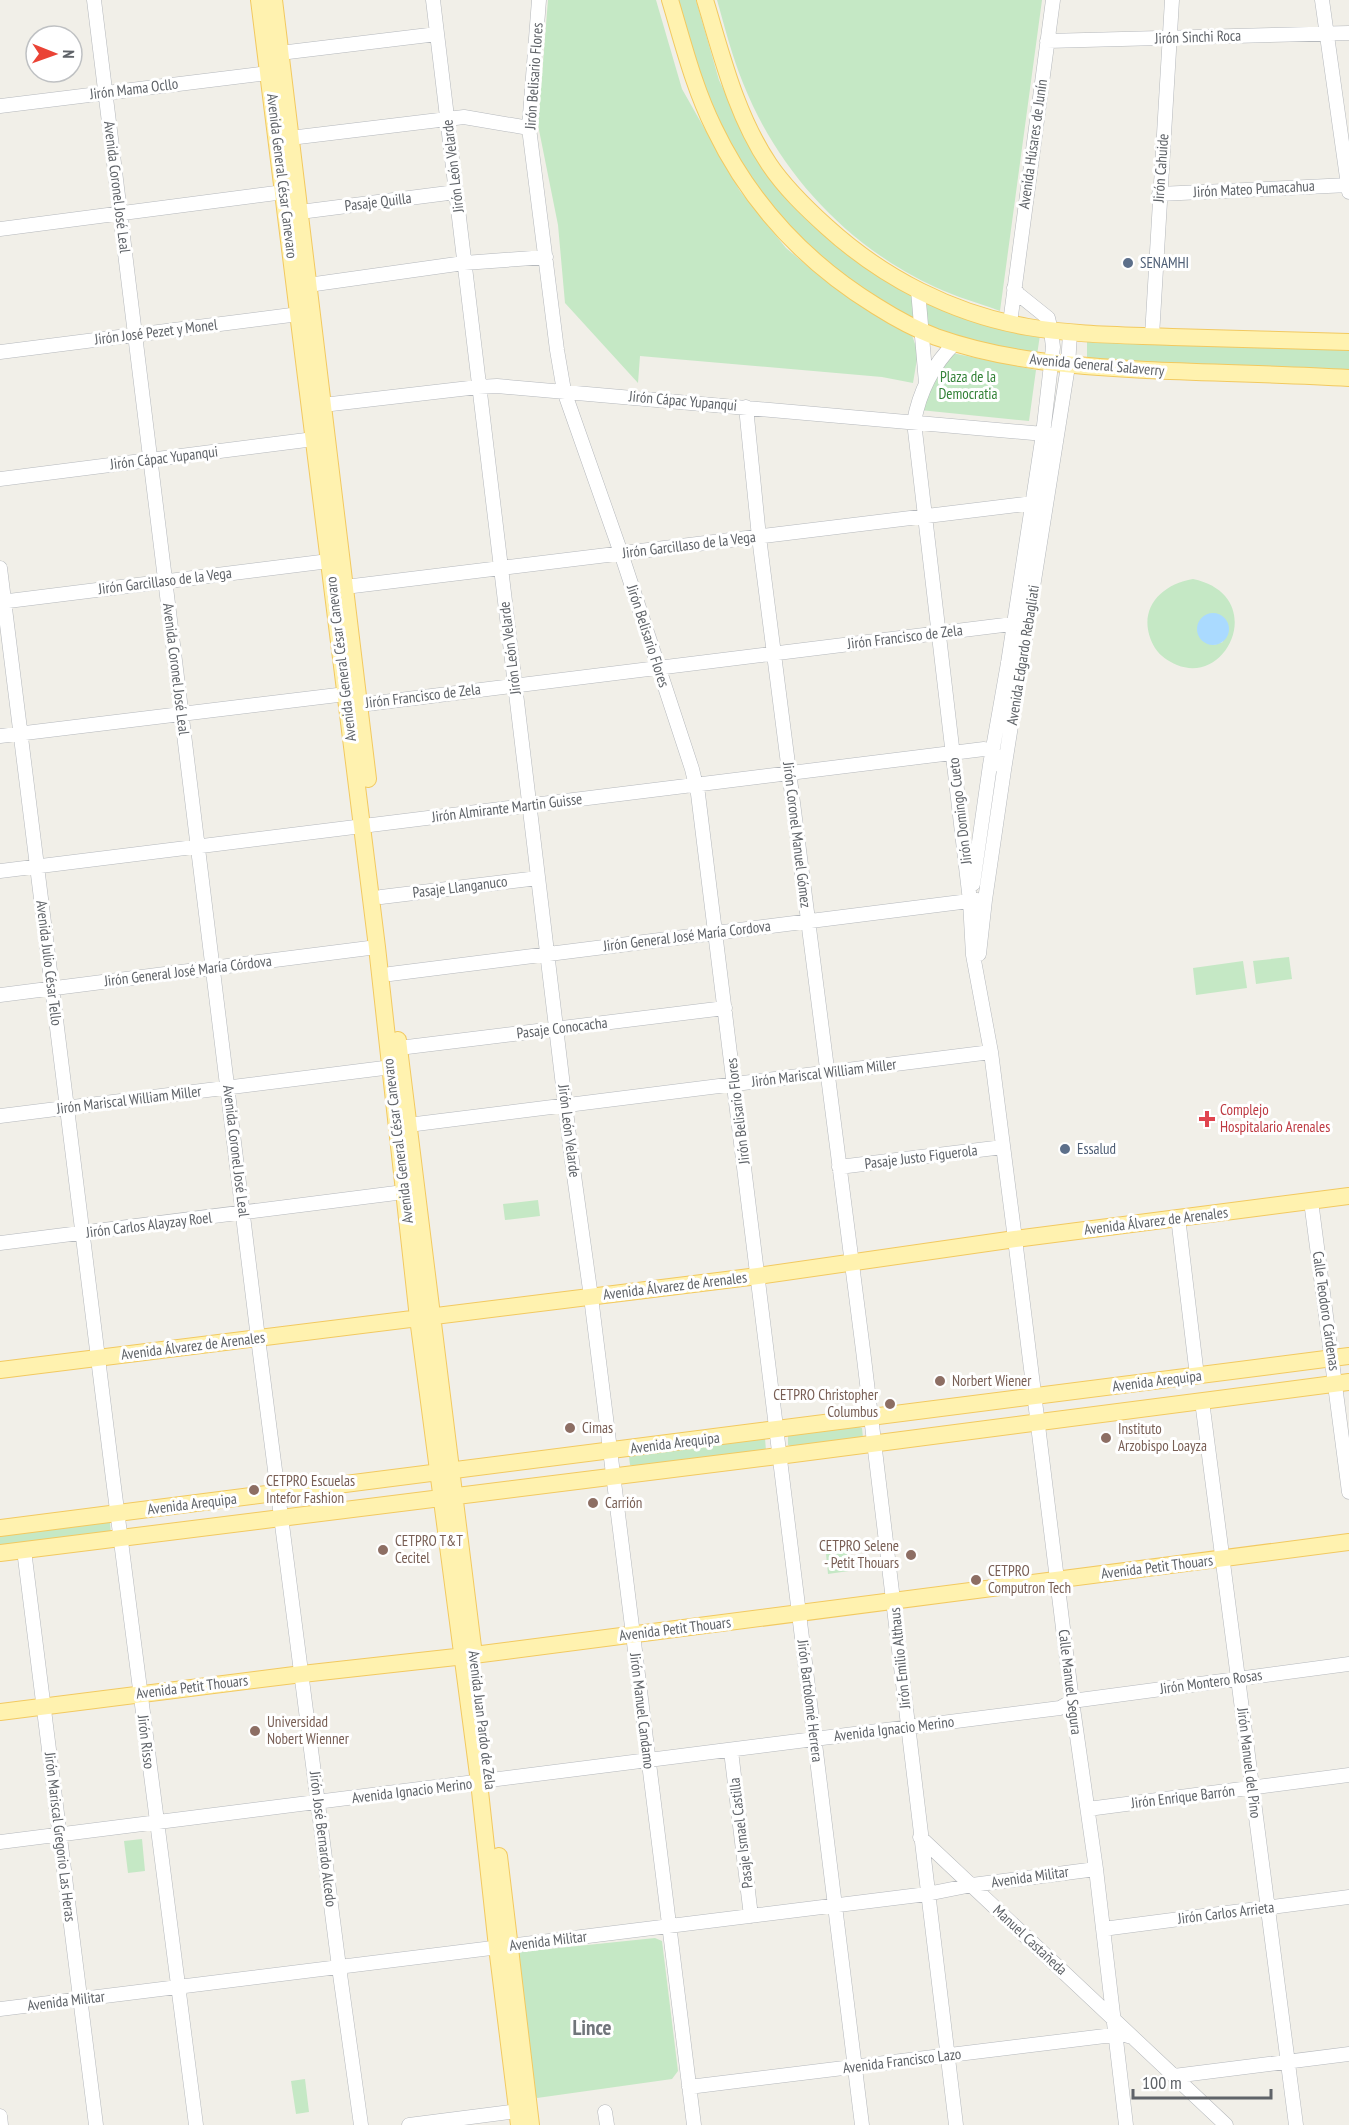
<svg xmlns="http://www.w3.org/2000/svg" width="1349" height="2125" font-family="'PT Sans Narrow',sans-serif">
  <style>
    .green { fill: #c5e8c5; fill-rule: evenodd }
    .water { fill: #aadaff }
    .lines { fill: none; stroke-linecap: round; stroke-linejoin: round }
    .minor-casing { stroke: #b5b8bc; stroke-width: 15 }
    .major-casing { stroke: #f2c960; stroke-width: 18 }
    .minor { stroke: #fff; stroke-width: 14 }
    .major { stroke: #fff2af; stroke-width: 16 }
    .service-dot { fill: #5c6f8a; stroke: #fff; stroke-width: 2 }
    .health-dot { fill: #e0444e; stroke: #fff; stroke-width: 2 }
    .education-dot { fill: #8d6e63; stroke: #fff; stroke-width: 2 }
    .labels { text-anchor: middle; stroke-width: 6; stroke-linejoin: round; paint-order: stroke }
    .street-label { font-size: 15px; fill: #5f6368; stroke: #fff }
    .service-label { font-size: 15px; fill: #4e5e75; stroke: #fff; text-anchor: start }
    .park-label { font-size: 15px; fill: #348238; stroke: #fff }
    .health-label { font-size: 15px; fill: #be3a42; stroke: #fff; text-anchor: start }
    .education-label { font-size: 15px; fill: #785e54; stroke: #fff; text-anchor: start }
    .district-label { font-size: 21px; font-weight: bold; fill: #70757a; stroke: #fff }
  </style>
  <rect width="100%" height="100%" fill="#f1efe8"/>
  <!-- green -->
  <path class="green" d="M548 0H656L682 89 740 191 786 248 823 279 912 335 918 353 913 383 882 377 640 356 638 383 565 303 558 225 538 125Z
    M675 0H696L719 80 754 155 912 292 914 318 909 317C827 275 756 206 717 121 711 109 708 95 703 82 694 55 684 27 675 0Z
    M717 0H1042L1000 311C979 303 956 297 935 287 848 247 778 172 743 83 732 56 725 28 717 0Z
    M925 301 1040 335 1037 355 999 349 924 325Z
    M1087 338 1349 348V374L1087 364Z
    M952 353 1036 370 1029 421 920 410 935 381Z
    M1193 579C1268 595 1229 686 1177 665 1168 661 1160 656 1155 648 1135 614 1157 585 1193 579ZM1210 614 1223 642 1214 645 1199 623 1205 616Z
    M1289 957 1292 979 1256 984 1253 961Z
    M1243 961 1247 988 1196 995 1193 968Z
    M538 1200 540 1216 505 1220 503 1204Z
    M857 1426 862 1428 863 1438 793 1447 788 1445V1436L791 1434Z
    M765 1438 766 1451 641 1467 630 1465 629 1457 634 1453Z
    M104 1521 110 1523 111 1533 0 1548V1534Z
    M847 1551 849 1571 828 1574 826 1554Z
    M142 1839 145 1871 128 1873 124 1841Z
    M655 1938 662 1941 678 2071 672 2079 537 2098 533 2091 515 1958 520 1952Z
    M305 2079 309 2112 296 2114 291 2081Z"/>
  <!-- water -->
  <path class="water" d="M1197 629a16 16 0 1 1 32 0a16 16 0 1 1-32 0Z"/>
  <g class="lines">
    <!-- minor casing -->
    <g class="minor-casing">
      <path id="minor" d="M94 0 258 1338 339 1967 361 2125
        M433 0 572 1161 591 1297 694 2125
        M539 0 529 128 557 350 564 391 621 553 692 769 698 794 862 2125
        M1322 0 1349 192
        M1047 41 1349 33
        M280 53 437 34
        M0 106 268 73
        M290 138 464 117 529 128
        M1159 194 1349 185
        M300 212 456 192
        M0 229 284 192
        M301 286 464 263 546 257
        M918 290 926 383
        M1010 323 1053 0
        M1152 336 1172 0
        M955 343C933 364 919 393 914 422L970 901 973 955 991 1052 1015 1239 1072 1701 1096 1869 1126 2125
        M0 352 307 313
        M314 406 478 387 497 386 1055 435
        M746 407 759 537 863 1350 956 2125
        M0 479 322 438
        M0 568 113 1479 196 2125
        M345 587 1033 503
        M0 602 329 561
        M0 736 346 694 359 705 1028 622
        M0 871 984 749 993 752 1004 770
        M973 884 990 765 1008 663 1043 434 1053 347 1051 331 1048 318 1018 294 1014 288
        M381 897 538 878
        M979 954 985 900 1004 770 1068 366 1070 333
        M390 974 977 900
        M0 995 377 947
        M399 1048 725 1008
        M0 1116 400 1066
        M408 1125 991 1052
        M839 1167 1003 1147
        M1311 1201 1349 1492
        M1178 1217 1197 1376
        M0 1243 404 1192
        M1202 1401 1296 2125
        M24 1550 96 2125
        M731 1751 751 1916
        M1088 1809 1349 1775
        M920 1837 1226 2125
        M0 1842 1060 1708 1072 1701 1349 1664
        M1103 1929 1349 1897
        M0 2009 927 1894 972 1885 1096 1869
        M1174 2076 1349 2054
        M689 2087 1121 2034 1132 2037
        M605 2112 607 2125
        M0 2116 1 2125
        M409 2125 518 2111"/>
    </g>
    <!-- major casing -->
    <g class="major-casing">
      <path id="major" d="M259 0 377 947 418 1318 479 1782 497 1947 519 2125
        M274 0 368 779
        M670 0C683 43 694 88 714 128 750 203 806 263 876 306 895 318 915 329 936 337 1004 361 1074 366 1146 370 1213 373 1281 374 1349 378
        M705 0C722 56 736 115 769 164 785 188 806 208 827 227 883 278 953 314 1028 327 1075 335 1124 335 1172 337 1231 339 1290 340 1349 342
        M398 1040 474 1655
        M0 1370 758 1276 1015 1239 1349 1196
        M0 1528 1349 1356
        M0 1553 786 1455 1349 1382
        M0 1712 302 1674 474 1655 1349 1542
        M499 1856 531 2125"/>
    </g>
    <!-- minor -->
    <use href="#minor" class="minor"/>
    <!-- major -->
    <use href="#major" class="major"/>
  </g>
  <!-- markers -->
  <g class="service-dot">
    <circle cx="1128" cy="263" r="6"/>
    <circle cx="1065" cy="1149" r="6"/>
  </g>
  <path class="health-dot" d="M1204 1110h6v6h6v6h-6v6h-6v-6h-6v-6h6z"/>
  <g class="education-dot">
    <circle cx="940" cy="1381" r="6"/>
    <circle cx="890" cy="1404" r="6"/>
    <circle cx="570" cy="1428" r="6"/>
    <circle cx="1106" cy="1438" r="6"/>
    <circle cx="254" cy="1490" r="6"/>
    <circle cx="593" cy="1503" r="6"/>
    <circle cx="383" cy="1550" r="6"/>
    <circle cx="911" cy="1555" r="6"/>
    <circle cx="976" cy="1580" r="6"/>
    <circle cx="255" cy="1731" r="6"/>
  </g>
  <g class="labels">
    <!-- street labels -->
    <g class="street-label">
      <text transform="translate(1198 37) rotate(-2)" y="5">Jirón Sinchi Roca</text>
      <text transform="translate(534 76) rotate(-86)" y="5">Jirón Belisario Flores</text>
      <text transform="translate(134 89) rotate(-7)" y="5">Jirón Mama Ocllo</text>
      <text transform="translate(1033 144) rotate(-82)" y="5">Avenida Húsares de Junín</text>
      <text transform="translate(453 166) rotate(-97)" y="5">Jirón León Velarde</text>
      <text transform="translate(1161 168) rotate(-86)" y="5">Jirón Cahuide</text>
      <text transform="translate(282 176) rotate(83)" y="5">Avenida General César Canevaro</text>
      <text transform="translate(117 187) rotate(83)" y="5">Avenida Coronel José Leal</text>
      <text transform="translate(1254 189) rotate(-3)" y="5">Jirón Mateo Pumacahua</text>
      <text transform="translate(378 202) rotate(-7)" y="5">Pasaje Quilla</text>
      <text transform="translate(156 332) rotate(-7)" y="5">Jirón José Pezet y Monel</text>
      <text transform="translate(1097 365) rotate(5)" y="5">Avenida General Salaverry</text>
      <text transform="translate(683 401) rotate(5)" y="5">Jirón Cápac Yupanqui</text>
      <text transform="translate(164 458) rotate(-7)" y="5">Jirón Cápac Yupanqui</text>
      <text transform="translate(689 545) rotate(-7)" y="5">Jirón Garcillaso de la Vega</text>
      <text transform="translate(165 581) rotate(-7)" y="5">Jirón Garcillaso de la Vega</text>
      <text transform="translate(648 636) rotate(72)" y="5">Jirón Belisario Flores</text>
      <text transform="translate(905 637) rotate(-7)" y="5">Jirón Francisco de Zela</text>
      <text transform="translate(510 648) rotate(-97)" y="5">Jirón León Velarde</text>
      <text transform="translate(1023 655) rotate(-81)" y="5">Avenida Edgardo Rebagliati</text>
      <text transform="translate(341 659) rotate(-97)" y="5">Avenida General César Canevaro</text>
      <text transform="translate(176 669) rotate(83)" y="5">Avenida Coronel José Leal</text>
      <text transform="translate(423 696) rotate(-7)" y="5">Jirón Francisco de Zela</text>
      <text transform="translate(507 808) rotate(-7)" y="5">Jirón Almirante Martin Guisse</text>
      <text transform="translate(960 811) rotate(-97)" y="5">Jirón Domingo Cueto</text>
      <text transform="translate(797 835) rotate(83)" y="5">Jirón Coronel Manuel Gómez</text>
      <text transform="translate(460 887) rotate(-7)" y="5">Pasaje Llanganuco</text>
      <text transform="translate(687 936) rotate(-7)" y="5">Jirón General José María Cordova</text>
      <text transform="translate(49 963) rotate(83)" y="5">Avenida Julio César Tello</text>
      <text transform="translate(188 971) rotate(-7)" y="5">Jirón General José María Córdova</text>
      <text transform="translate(562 1028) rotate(-7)" y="5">Pasaje Conocacha</text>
      <text transform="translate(824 1073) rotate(-7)" y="5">Jirón Mariscal William Miller</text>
      <text transform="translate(129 1100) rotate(-7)" y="5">Jirón Mariscal William Miller</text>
      <text transform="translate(738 1111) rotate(-97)" y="5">Jirón Belisario Flores</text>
      <text transform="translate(569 1131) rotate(83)" y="5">Jirón León Velarde</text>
      <text transform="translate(398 1141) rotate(-97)" y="5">Avenida General César Canevaro</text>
      <text transform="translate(236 1151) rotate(83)" y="5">Avenida Coronel José Leal</text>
      <text transform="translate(921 1157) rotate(-7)" y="5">Pasaje Justo Figuerola</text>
      <text transform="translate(1156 1221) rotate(-7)" y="5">Avenida Álvarez de Arenales</text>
      <text transform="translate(149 1225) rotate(-7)" y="5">Jirón Carlos Alayzay Roel</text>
      <text transform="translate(675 1286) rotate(-7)" y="5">Avenida Álvarez de Arenales</text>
      <text transform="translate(1326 1311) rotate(82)" y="5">Calle Teodoro Cárdenas</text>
      <text transform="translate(193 1346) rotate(-7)" y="5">Avenida Álvarez de Arenales</text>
      <text transform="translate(1157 1381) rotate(-7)" y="5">Avenida Arequipa</text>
      <text transform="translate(675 1443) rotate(-7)" y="5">Avenida Arequipa</text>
      <text transform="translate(192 1504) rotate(-7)" y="5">Avenida Arequipa</text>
      <text transform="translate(1157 1567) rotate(-7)" y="5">Avenida Petit Thouars</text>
      <text transform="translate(675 1629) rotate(-7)" y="5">Avenida Petit Thouars</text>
      <text transform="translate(900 1658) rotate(-96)" y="5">Jirón Emilio Althaus</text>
      <text transform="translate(1070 1682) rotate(83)" y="5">Calle Manuel Segura</text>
      <text transform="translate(1211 1682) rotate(-8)" y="5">Jirón Montero Rosas</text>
      <text transform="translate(192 1687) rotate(-7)" y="5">Avenida Petit Thouars</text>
      <text transform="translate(810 1701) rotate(83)" y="5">Jirón Bartolomé Herrera</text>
      <text transform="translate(642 1711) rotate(83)" y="5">Jirón Manuel Candamo</text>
      <text transform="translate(482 1720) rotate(83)" y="5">Avenida Juan Pardo de Zela</text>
      <text transform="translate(894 1729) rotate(-7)" y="5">Avenida Ignacio Merino</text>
      <text transform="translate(146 1742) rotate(83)" y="5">Jirón Risso</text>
      <text transform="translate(1249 1763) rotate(83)" y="5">Jirón Manuel del Pino</text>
      <text transform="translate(412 1791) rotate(-7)" y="5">Avenida Ignacio Merino</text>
      <text transform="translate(1183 1797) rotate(-7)" y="5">Jirón Enrique Barrón</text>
      <text transform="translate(741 1833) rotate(-97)" y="5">Pasaje Ismael Castilla</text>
      <text transform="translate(60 1837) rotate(83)" y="5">Jirón Mariscal Gregorio Las Heras</text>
      <text transform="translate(323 1839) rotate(83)" y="5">Jirón José Bernardo Alcedo</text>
      <text transform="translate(1030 1877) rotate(-8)" y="5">Avenida Militar</text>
      <text transform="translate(1226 1913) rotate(-7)" y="5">Jirón Carlos Arrieta</text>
      <text transform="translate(1030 1940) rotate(43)" y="5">Manuel Castañeda</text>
      <text transform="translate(548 1941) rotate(-7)" y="5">Avenida Militar</text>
      <text transform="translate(66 2001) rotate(-7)" y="5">Avenida Militar</text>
      <text transform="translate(902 2061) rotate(-7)" y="5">Avenida Francisco Lazo</text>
    </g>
    <!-- service labels -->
    <g class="service-label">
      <text x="1140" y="268">SENAMHI</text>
      <text x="1077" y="1154">Essalud</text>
    </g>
    <!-- park labels -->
    <g class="park-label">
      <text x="968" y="382">Plaza de la<tspan x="968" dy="17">Democratia</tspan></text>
    </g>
    <!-- health labels -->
    <g class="health-label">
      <text x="1220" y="1115">Complejo<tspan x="1220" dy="17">Hospitalario Arenales</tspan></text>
    </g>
    <!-- education labels -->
    <g class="education-label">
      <text x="952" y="1386">Norbert Wiener</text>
      <text x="878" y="1400" text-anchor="end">CETPRO Christopher<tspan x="878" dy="17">Columbus</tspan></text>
      <text x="582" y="1433">Cimas</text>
      <text x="1118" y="1434">Instituto<tspan x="1118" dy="17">Arzobispo Loayza</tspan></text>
      <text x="266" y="1486">CETPRO Escuelas<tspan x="266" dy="17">Intefor Fashion</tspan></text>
      <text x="605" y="1508">Carrión</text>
      <text x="395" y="1546">CETPRO T&amp;T<tspan x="395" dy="17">Cecitel</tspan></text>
      <text x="899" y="1551" text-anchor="end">CETPRO Selene<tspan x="899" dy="17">- Petit Thouars</tspan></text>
      <text x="988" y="1576">CETPRO<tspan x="988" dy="17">Computron Tech</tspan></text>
      <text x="267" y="1727">Universidad<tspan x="267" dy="17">Nobert Wienner</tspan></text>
    </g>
    <!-- district labels -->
    <g class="district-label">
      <text x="592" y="2035">Lince</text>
    </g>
  </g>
  <!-- north arrow -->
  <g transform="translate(54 54) rotate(91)"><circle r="28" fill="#ffffff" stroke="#bfc1c3" stroke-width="1.5"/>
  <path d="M0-4.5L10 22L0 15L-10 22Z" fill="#ea4335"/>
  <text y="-9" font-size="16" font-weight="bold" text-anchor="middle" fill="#5f6368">N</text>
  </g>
  <!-- scale -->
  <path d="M1133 2089v9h138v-9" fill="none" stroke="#5f6368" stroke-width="3"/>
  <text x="1142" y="2089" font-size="18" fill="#5f6368" stroke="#ffffff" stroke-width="4.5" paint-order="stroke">100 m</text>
</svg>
